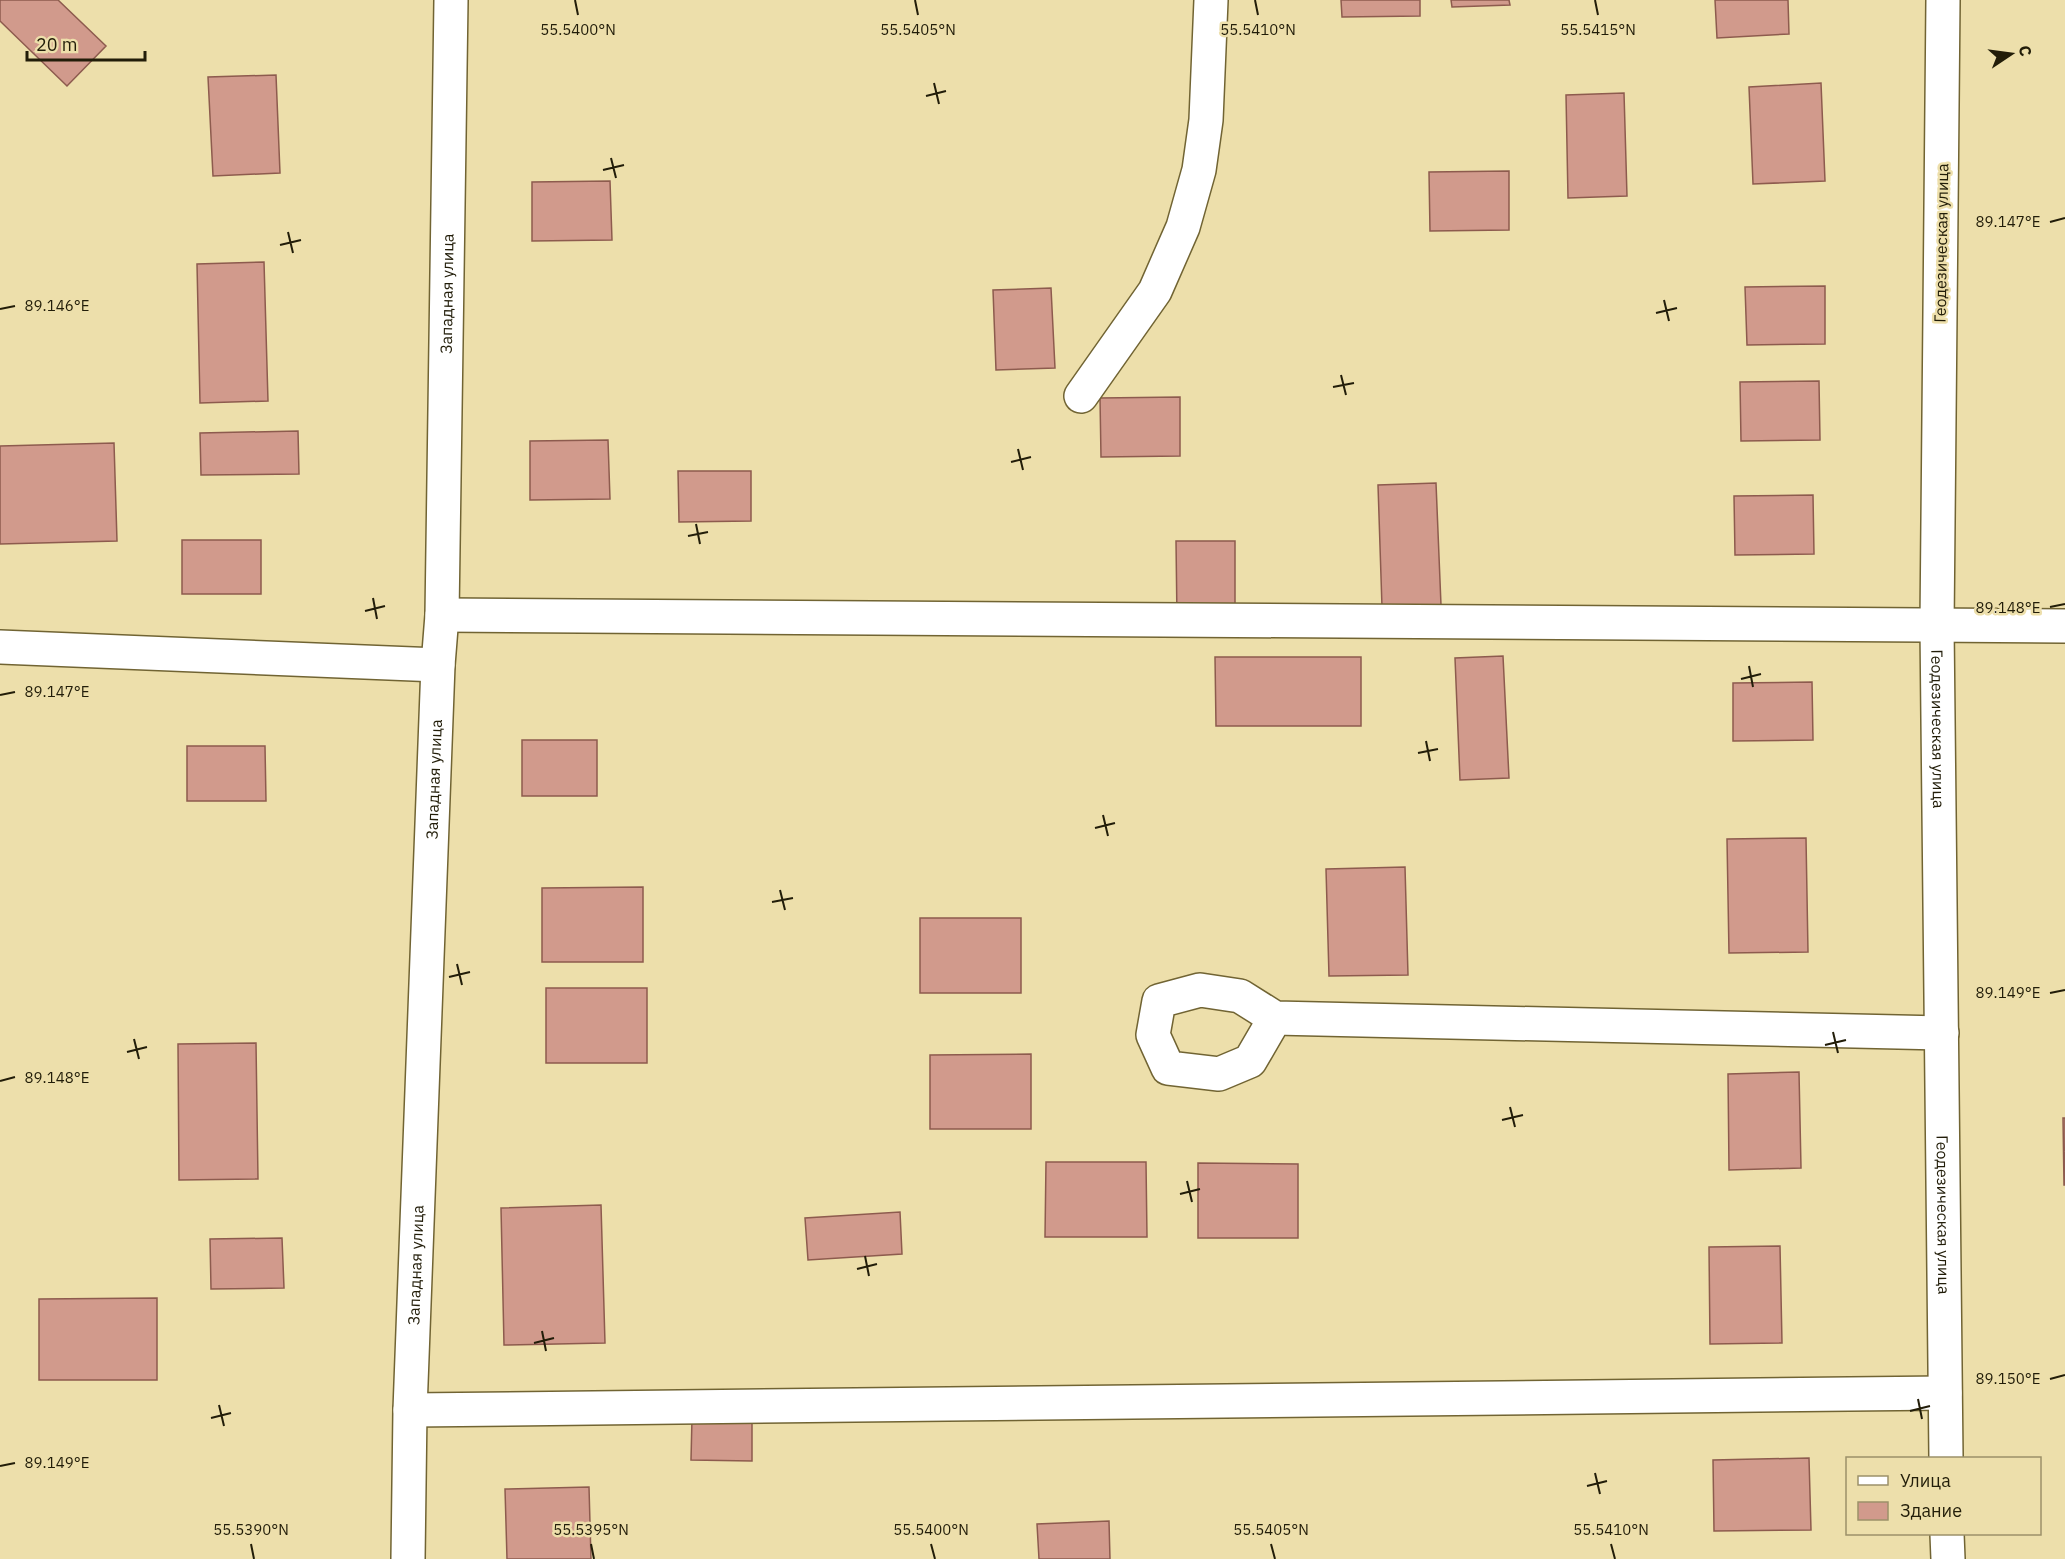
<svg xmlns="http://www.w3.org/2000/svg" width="2065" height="1559" font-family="'IBM Plex Sans',sans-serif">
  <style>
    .building { fill: #d19a8c; stroke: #8d5b4e; stroke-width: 1.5 }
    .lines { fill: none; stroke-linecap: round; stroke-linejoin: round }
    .minor-casing { stroke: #716433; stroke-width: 36 }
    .minor { stroke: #fff; stroke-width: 33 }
    .ticks { fill: none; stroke: #221d09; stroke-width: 2 }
    .labels { text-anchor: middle; stroke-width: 5; stroke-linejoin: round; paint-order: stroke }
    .street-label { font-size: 16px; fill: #221d09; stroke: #eddfab }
    .ticks-label { font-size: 15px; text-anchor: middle; fill: #221d09; stroke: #eddfab; stroke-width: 5; stroke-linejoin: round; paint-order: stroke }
  </style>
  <rect width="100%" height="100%" fill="#eddfab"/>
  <!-- building -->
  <path class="building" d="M0 0H58L106 46 67 86 0 21Z
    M1341 0H1420V16L1342 17Z
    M1451 0H1509L1510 5 1452 7Z
    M1715 0H1788L1789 34 1717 38Z
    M276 75 280 173 213 176 208 77Z
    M1821 83 1825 181 1753 184 1749 87Z
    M1624 93 1627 196 1568 198 1566 95Z
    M1509 171V230L1430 231 1429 172Z
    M610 181 612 240 532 241V182Z
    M264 262 268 401 200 403 197 264Z
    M1825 286V344L1747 345 1745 287Z
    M1051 288 1055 368 996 370 993 290Z
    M1819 381 1820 440 1741 441 1740 382Z
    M1180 397V456L1101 457 1100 398Z
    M298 431 299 474 201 475 200 433Z
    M608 440 610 499 530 500V441Z
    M114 443 117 541 0 544V446Z
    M678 471H751V521L679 522Z
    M1436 483 1441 605 1382 607 1378 485Z
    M1813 495 1814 554 1735 555 1734 496Z
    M182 540H261V594H182Z
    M1176 541H1235V620H1177Z
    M1503 656 1509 778 1460 780 1455 658Z
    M1215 657H1361V726H1216Z
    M1812 682 1813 740 1733 741V683Z
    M522 740H597V796H522Z
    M187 746H265L266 801H187Z
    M1806 838 1808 952 1729 953 1727 839Z
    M1405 867 1408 975 1329 976 1326 869Z
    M643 887V962H542V888Z
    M920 918H1021V993H920Z
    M546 988H647V1063H546Z
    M256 1043 258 1179 179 1180 178 1044Z
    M1031 1054V1129H930V1055Z
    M1799 1072 1801 1168 1729 1170 1728 1074Z
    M2063 1118H2065V1185H2064Z
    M1046 1162H1146L1147 1237H1045Z
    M1198 1163 1298 1164V1238H1198Z
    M601 1205 605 1343 504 1345 501 1208Z
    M900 1212 902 1254 808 1260 805 1218Z
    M282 1238 284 1288 211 1289 210 1239Z
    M1780 1246 1782 1343 1710 1344 1709 1247Z
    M157 1298V1380H39V1299Z
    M692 1418H752V1461L691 1460Z
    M1809 1458 1811 1530 1714 1531 1713 1460Z
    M589 1487 591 1559H507L505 1489Z
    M1109 1521 1110 1559H1039L1037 1524Z"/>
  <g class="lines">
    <!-- minor casing -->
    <g class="minor-casing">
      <g id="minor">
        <path id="s1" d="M1943 0 1937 626 1946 1458"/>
        <path d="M1081 396 1155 291 1183 227 1199 170 1206 120 1211 0"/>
        <path d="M442 615 2065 626"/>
        <path d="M0 647 438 665"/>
        <path d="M1275 1018 1240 996 1200 990 1159 1001 1153 1035 1168 1068 1219 1074 1250 1061 1275 1018 1942 1033"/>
        <path d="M410 1410 1945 1393"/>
        <path d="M1947 1534 1948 1559"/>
        <path id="s2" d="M408 1559 410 1410 438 665 442 615 451 0"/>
      </g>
    </g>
    <!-- minor -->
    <use href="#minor" class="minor"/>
  </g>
  <!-- ticks -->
  <path class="ticks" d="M575 0 578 15M915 0 918 15M1255 0 1258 15M1595 0 1598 15M934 83 939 104M926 96 946 91M611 158 616 178M603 170 624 165M2050 222 2065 218M288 232 293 253M280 245 301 240M1664 300 1669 321M0 309 15 306M1656 313 1677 308M1341 375 1346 395M1333 387 1354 383M1018 449 1023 470M1011 462 1031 457M696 524 700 544M688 536 708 532M373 598 377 619M2050 607 2065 604M365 611 385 606M1749 666 1753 687M1741 679 1761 674M0 695 15 692M1426 741 1430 761M1418 753 1438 749M1103 815 1108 836M1095 828 1115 823M780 890 785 910M772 902 793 898M457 964 462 985M449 977 470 972M2050 993 2065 990M1833 1032 1838 1053M134 1039 139 1059M1825 1045 1846 1040M127 1052 147 1047M0 1081 15 1077M1510 1107 1515 1127M1502 1120 1523 1115M1187 1181 1192 1202M1180 1194 1200 1189M865 1256 869 1276M857 1269 877 1264M542 1331 546 1351M534 1343 554 1338M2050 1379 2065 1375M1918 1399 1922 1419M219 1405 224 1426M1910 1411 1930 1406M211 1418 231 1413M0 1466 15 1463M1595 1473 1600 1494M1587 1486 1607 1481M251 1544 254 1559M591 1544 594 1559M931 1544 935 1559M1271 1544 1275 1559M1611 1544 1615 1559"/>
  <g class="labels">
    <!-- street labels -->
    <g class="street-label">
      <text transform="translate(1941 243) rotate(-89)" y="6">Геодезическая улица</text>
      <text dy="6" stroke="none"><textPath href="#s2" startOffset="1266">Западная улица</textPath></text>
      <text dy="6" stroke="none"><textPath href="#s1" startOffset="729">Геодезическая улица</textPath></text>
      <text dy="6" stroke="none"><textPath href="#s2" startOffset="780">Западная улица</textPath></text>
      <text dy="6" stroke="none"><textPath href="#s1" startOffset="1215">Геодезическая улица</textPath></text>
      <text dy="6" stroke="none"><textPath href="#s2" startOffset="294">Западная улица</textPath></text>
    </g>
  </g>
  <g class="ticks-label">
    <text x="578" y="35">55.5400°N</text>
    <text x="918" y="35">55.5405°N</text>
    <text x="1258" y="35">55.5410°N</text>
    <text x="1598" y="35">55.5415°N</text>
    <text x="2008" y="227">89.147°E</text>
    <text x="57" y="311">89.146°E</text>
    <text x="2008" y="613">89.148°E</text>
    <text x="57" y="697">89.147°E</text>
    <text x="2008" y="998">89.149°E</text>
    <text x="57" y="1083">89.148°E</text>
    <text x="2008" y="1384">89.150°E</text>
    <text x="57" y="1468">89.149°E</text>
    <text x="251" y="1535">55.5390°N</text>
    <text x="591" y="1535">55.5395°N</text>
    <text x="931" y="1535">55.5400°N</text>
    <text x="1271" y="1535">55.5405°N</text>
    <text x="1611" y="1535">55.5410°N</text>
  </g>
  <!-- legend -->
  <rect x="1846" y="1457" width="195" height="78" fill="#eddfab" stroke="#9c916a" stroke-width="1.5"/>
  <rect x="1858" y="1476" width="30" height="9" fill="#ffffff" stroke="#9c916a" stroke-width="1.5"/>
  <text x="1900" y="1487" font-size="18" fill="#221d09">Улица</text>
  <rect x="1858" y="1502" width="30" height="18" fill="#d19a8c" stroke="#9c916a" stroke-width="1.5"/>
  <text x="1900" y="1517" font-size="18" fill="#221d09">Здание</text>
  <!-- north arrow -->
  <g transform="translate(2011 54) rotate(77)" stroke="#eddfab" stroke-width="4.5" paint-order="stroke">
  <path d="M0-4.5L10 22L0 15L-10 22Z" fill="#221d09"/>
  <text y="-9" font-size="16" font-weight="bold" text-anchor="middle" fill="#221d09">С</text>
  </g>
  <!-- scale -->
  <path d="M27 51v9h118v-9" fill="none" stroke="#221d09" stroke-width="3"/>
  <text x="36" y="51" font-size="18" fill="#221d09" stroke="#eddfab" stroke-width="4.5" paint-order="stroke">20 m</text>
</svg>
